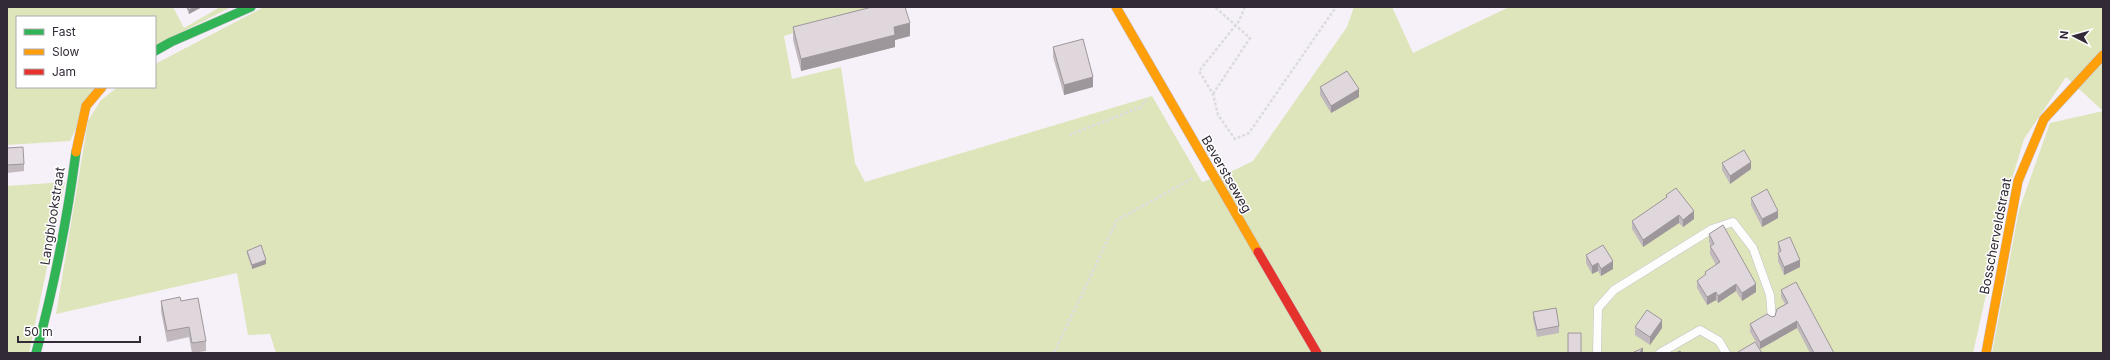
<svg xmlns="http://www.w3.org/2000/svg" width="2110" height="360" font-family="Inter,sans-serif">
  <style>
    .green { fill: #dfe5bb }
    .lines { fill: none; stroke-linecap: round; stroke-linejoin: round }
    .lane-casing { stroke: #c5bfc8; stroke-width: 9 }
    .fast-casing { stroke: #c5bfc8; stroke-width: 10 }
    .slow-casing { stroke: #c5bfc8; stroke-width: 10 }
    .jam-casing { stroke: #c5bfc8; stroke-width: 10 }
    .path { stroke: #dcdbdd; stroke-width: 2.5; stroke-dasharray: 3 2; stroke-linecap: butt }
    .lane { stroke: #fefdfe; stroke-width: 8 }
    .fast { stroke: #30b455; stroke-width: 9 }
    .slow { stroke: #ff9f0a; stroke-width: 9 }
    .jam { stroke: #e5322d; stroke-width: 9 }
    .wall { fill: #c1b9bd }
    .shaded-wall { fill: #9d969a }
    .building { fill: #e0d7dc; stroke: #9d969a }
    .labels { text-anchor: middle; stroke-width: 3; stroke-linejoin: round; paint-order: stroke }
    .street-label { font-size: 13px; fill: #322a36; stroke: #fff }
  </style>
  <rect width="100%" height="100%" fill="#f6f1f8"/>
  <!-- green -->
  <path class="green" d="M7 7H173L184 28 220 7H231L155 46V17H17V87H96L70 141 7 145Z
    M264 7H874L784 36 792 79 841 67 855 163 865 182 1152 96 1202 182 1226 174 1253 161 1347 27 1354 7H1392L1413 53 1509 7H2103V353H1992L2019 210 2050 123 2103 111 2066 77 2024 139 2012 179 1973 353H276L270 334 248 335 237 273 56 314 88 121 101 100 118 87H155V64Z
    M65 182 29 353H7V186Z"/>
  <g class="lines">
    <!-- lane casing -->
    <g class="lane-casing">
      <path id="lane" d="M1597 353 1598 308 1614 290 1712 229 1733 222 1753 248 1770 295 1772 319
        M1660 353 1700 330 1719 341 1726 353"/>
    </g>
    <!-- fast casing -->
    <g class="fast-casing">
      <path id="fast" d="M155 51 171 42 251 7
        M36 353C54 287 67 220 76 152"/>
    </g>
    <!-- slow casing -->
    <g class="slow-casing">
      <path id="slow" d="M1116 7 1258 252
        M76 152 86 106 102 87
        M1986 353 2018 181 2044 119 2103 55"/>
    </g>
    <!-- jam casing -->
    <g class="jam-casing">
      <path id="jam" d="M1258 252 1317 353"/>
    </g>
    <!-- path -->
    <path class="path" d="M1245 7 1239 21 1199 71 1213 94 1218 115 1235 139 1249 133 1336 7
      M1213 94 1250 38 1215 7
      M1069 135 1141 107 1147 99
      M1054 353 1117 220 1193 178"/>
    <!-- lane -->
    <use href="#lane" class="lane"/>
    <!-- fast -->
    <use href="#fast" class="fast"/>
    <!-- slow -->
    <use href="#slow" class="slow"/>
    <!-- jam -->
    <use href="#jam" class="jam"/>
  </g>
  <!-- wall -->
  <path class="wall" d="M186 7H202L189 14Z
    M793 27 910 36 895 40V47L801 71 793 40Z
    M1053 47 1093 87 1064 95 1053 57Z
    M1320 87 1359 97 1331 113 1320 95Z
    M7 148 24 164V171L7 173Z
    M1722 163 1751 169 1730 184 1722 170Z
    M1666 195 1694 219 1683 227 1679 223 1643 247 1632 229V221L1666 198Z
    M1751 198 1778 218 1762 227 1751 205Z
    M1709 234 1756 292 1742 301 1736 291 1718 303 1716 300 1707 305 1697 288V281L1705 275V272L1716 265 1710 254V246H1711L1709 242Z
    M1778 242 1800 267 1784 275 1778 261V253L1779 252 1778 250Z
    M247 251 266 264 252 269 247 254Z
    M1586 255 1613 269 1601 276 1598 271 1592 274 1586 263Z
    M1781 290 1834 353H1810L1797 328 1760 349 1750 332V324L1775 316 1785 304 1781 297Z
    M161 301H181L206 341V351L192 353 189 337 167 342 161 311Z
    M1533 312 1559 326V333L1537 337 1533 319Z
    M1635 327 1662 328 1650 345 1635 335Z"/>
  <!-- shaded-wall -->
  <path class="shaded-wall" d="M194 7H202L189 14V10Z
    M910 23V36L895 40V47L801 71V59L894 27Z
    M1093 77V87L1064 95V85Z
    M1359 89V97L1331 113V106Z
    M1751 162V169L1730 184V176Z
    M1694 211V219L1683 227V220Z
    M1778 211V218L1762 227V219Z
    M1679 215V223L1643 247V240Z
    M266 260V264L252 269V265Z
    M1800 260V267L1784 275V267Z
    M1613 261V269L1601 276V269Z
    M1598 263V271L1592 274V266Z
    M1736 284V291L1718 303V296Z
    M1756 284V292L1742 301V293Z
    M1716 292V300L1707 305V297Z
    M1662 320V328L1650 345V337Z
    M1797 321V328L1760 349V342Z
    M1643 348V353H1639Z"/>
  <!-- building -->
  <path class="building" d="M188 7H194L189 10Z
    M872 7H905L910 23 894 27 895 35 801 59 793 27Z
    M1083 39 1093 77 1064 85 1053 47Z
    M1347 71 1359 89 1331 106 1320 87Z
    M23 147 24 164 7 165V148Z
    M1744 150 1751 162 1730 176 1722 163Z
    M1676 188 1694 211 1683 220 1679 215 1643 240 1632 221 1667 197 1666 195Z
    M1767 189 1778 211 1762 219 1751 198Z
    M1723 225 1756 284 1742 293 1736 284 1718 296 1716 292 1707 297 1697 281 1706 274 1705 272 1720 262 1710 246 1714 244 1709 234Z
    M1790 237 1800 260 1784 267 1778 253 1781 251 1778 242Z
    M261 245 266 260 252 265 247 251Z
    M1603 245 1613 261 1601 269 1598 263 1592 266 1586 255Z
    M1796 282 1834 353H1814L1797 321 1760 342 1750 324 1767 314 1772 317 1775 316 1777 309 1788 303 1781 290Z
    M180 297 181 301 198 298 206 341 192 343 189 327 167 331 161 301Z
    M1556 308 1559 326 1537 330 1533 312Z
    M1647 310 1662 320 1650 337 1635 327Z
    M1568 333H1581V353H1568Z
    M1755 342 1762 353H1738V352Z
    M1643 348 1639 353H1632Z
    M1680 351 1681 353H1676Z"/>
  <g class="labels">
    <!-- street labels -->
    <g class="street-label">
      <text transform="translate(1227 174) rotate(60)" y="5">Beverstseweg</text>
      <text transform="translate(52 216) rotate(-81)" y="5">Langblookstraat</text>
      <text transform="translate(1995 236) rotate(-79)" y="5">Bosscherveldstraat</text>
    </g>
  </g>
  <!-- border -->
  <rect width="2110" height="360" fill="none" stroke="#322a36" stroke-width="16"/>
  <!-- legend -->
  <rect x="16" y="16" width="140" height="72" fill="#ffffff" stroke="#adaaaf"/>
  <rect x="24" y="29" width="20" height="6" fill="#30b455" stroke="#adaaaf"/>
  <text x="52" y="36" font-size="12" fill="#322a36">Fast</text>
  <rect x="24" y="49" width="20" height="6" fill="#ff9f0a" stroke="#adaaaf"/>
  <text x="52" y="56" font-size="12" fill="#322a36">Slow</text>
  <rect x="24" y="69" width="20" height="6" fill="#e5322d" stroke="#adaaaf"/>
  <text x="52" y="76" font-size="12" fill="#322a36">Jam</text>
  <!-- north arrow -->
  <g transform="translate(2074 36) rotate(276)" stroke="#ffffff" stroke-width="3" paint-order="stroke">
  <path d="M0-3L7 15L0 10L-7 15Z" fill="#322a36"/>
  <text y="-6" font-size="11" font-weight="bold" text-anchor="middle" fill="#322a36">N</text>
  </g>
  <!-- scale -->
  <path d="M18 336v6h122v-6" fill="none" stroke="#322a36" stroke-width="2"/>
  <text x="24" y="336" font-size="12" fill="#322a36" stroke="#ffffff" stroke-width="3" paint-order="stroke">50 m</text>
</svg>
